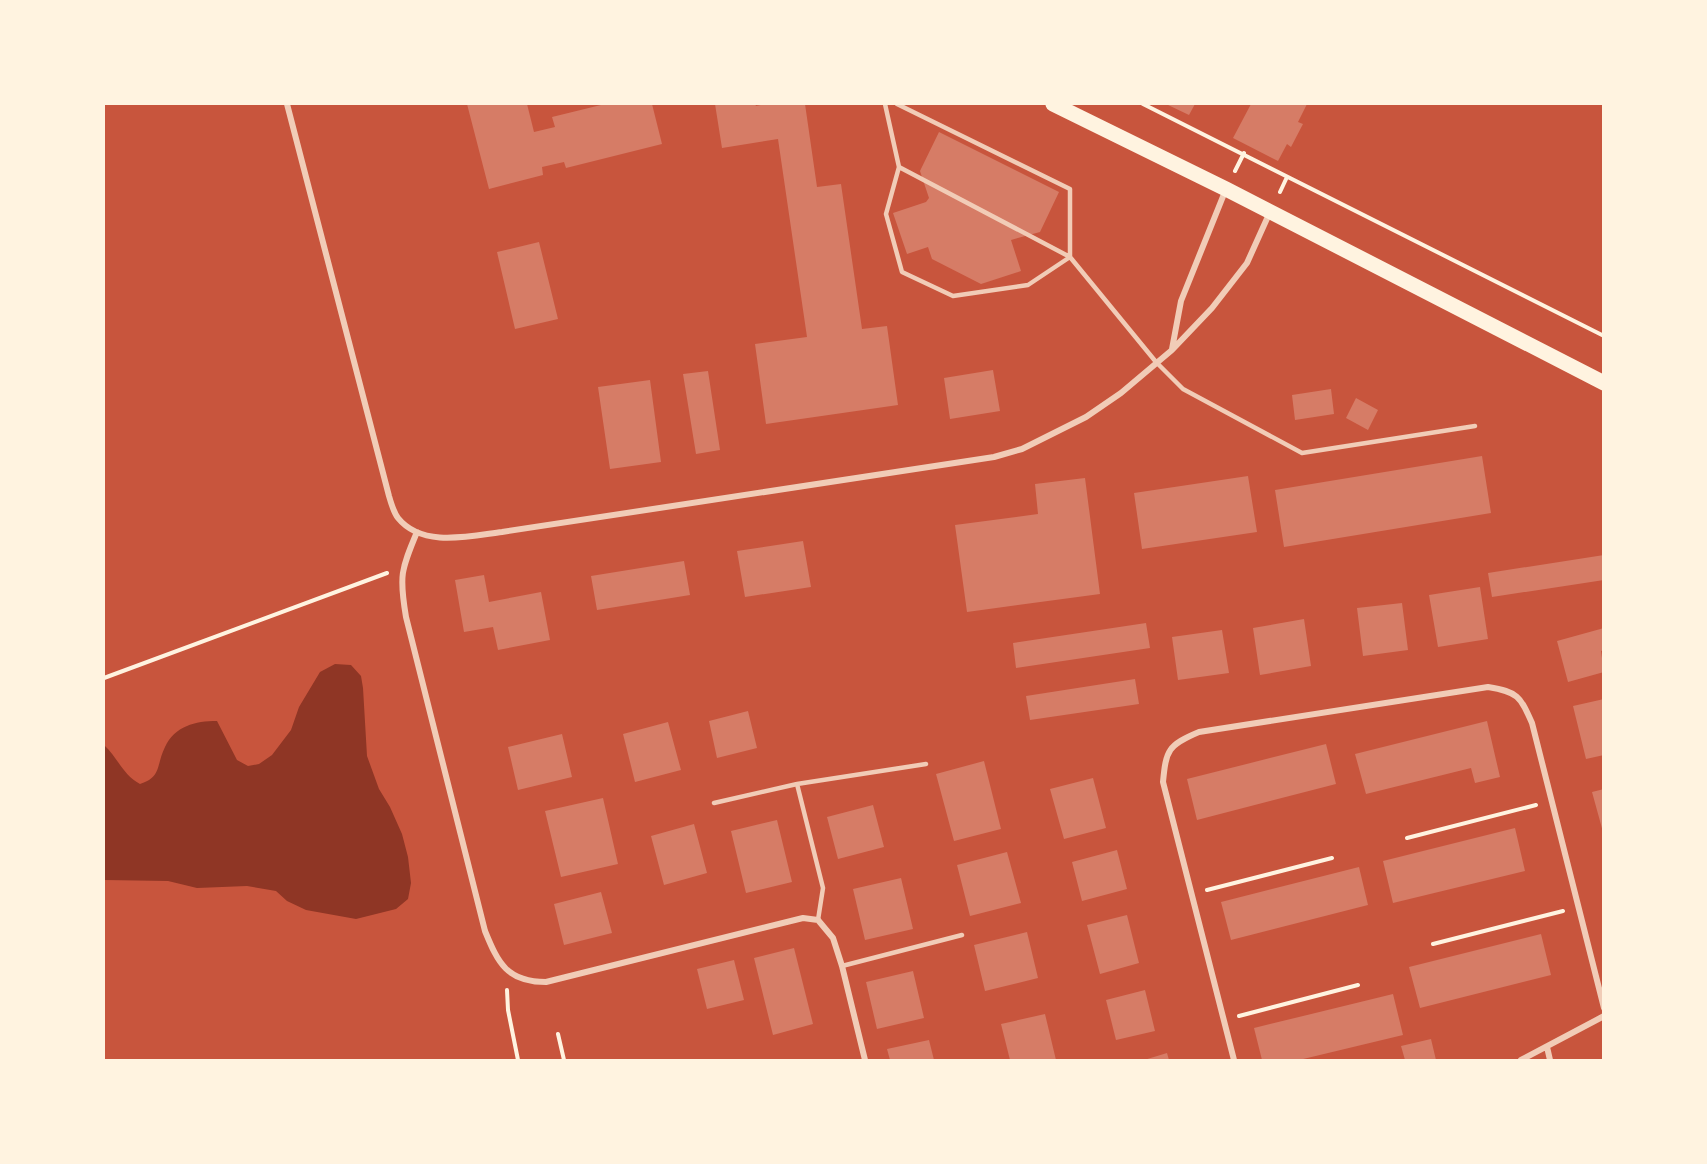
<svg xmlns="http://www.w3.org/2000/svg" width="1707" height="1164" font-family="Overpass,sans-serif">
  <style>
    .water { fill: #8f3625 }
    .building { fill: #d67c66 }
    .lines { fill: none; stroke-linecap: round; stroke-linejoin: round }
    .path { stroke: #fff3e0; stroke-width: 4 }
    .service { stroke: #f1ccb7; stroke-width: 4.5 }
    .minor { stroke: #f1ccb7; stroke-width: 6 }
    .primary { stroke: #fff3e0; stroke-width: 15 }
  </style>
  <rect width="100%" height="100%" fill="#c8553d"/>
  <!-- water -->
  <path class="water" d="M335 664 351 665 361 676 363 688 367 756 379 789 390 807 402 834 408 857 411 883 408 899 396 909 356 919 306 910 287 901 276 891 247 886 197 888 168 881 104 880V745C118 758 123 775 140 784 162 777 156 765 165 747 175 726 195 721 217 721L237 760 248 766 259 764 272 755 291 730 299 707 320 672Z"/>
  <!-- building -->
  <path class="building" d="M467 104H527L534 132 555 127 552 117 605 104H652L662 144 566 168 564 162 542 167 543 175 489 189Z
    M715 104H755L756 106 765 104H805L817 187 841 184 862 329 887 326 898 405 766 424 755 344 807 337 778 139 722 148Z
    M1166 104H1195L1189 115Z
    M1251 104H1307L1298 122 1303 124 1291 147 1287 144 1278 161 1233 138Z
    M939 132 1059 192 1040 232 1011 240 1021 271 981 284 932 259 928 247 907 254 893 213 926 202 929 198 920 171Z
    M539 242 558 319 515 329 497 252Z
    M993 370 1000 411 950 419 944 378Z
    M708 371 720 450 696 454 683 374Z
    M650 380 661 462 610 469 598 387Z
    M1331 389 1334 414 1295 420 1292 395Z
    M1356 398 1378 410 1368 430 1346 418Z
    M1482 456 1491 513 1284 547 1275 490Z
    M1248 476 1257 532 1142 549 1134 493Z
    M1085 478 1100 594 967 612 955 525 1038 514 1035 484Z
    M803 541 811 587 745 597 737 551Z
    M1604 555V580L1492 597 1488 573Z
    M684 561 690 595 597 610 591 576Z
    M484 575 489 602 541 592 550 640 498 650 493 627 464 632 455 580Z
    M1480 587 1488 639 1438 647 1429 595Z
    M1402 603 1408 650 1363 656 1357 608Z
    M1304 619 1311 666 1260 675 1253 628Z
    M1146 623 1150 648 1016 668 1013 643Z
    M1604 628V650L1601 651 1604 672 1568 682 1557 641Z
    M1222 630 1229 673 1178 680 1172 637Z
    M1135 679 1139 704 1030 720 1026 696Z
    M1604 699V755L1586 759 1573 706Z
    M748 711 757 748 717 758 709 721Z
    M1487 721 1500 777 1475 783 1471 768 1366 794 1355 754Z
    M668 722 681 770 635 782 623 734Z
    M562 734 572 777 518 790 508 747Z
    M1326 744 1336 784 1197 820 1187 779Z
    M984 761 1001 829 954 841 936 774Z
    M1093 778 1106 828 1064 839 1050 789Z
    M1604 789V831L1603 832 1592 792Z
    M603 798 618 864 561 877 545 811Z
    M873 805 884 847 838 859 827 817Z
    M777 820 792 882 746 893 731 831Z
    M694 824 707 873 664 885 651 836Z
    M1515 828 1525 871 1393 903 1383 861Z
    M1117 850 1127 889 1082 901 1072 862Z
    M1007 852 1021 903 970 916 957 865Z
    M1359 867 1368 905 1231 940 1221 902Z
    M901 878 913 929 865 940 853 889Z
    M601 892 612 933 564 945 554 904Z
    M1127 915 1139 963 1100 974 1087 925Z
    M1027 932 1038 978 985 991 974 945Z
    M1541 934 1551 975 1420 1008 1409 967Z
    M794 948 813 1024 773 1035 754 958Z
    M734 960 744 1000 707 1009 697 969Z
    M913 971 924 1018 877 1029 866 982Z
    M1145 990 1155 1031 1116 1040 1106 1000Z
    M1393 994 1403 1035 1299 1060H1262L1254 1028Z
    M1045 1014 1056 1060H1010L1001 1024Z
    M1431 1039 1436 1060H1405L1401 1046Z
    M929 1040 934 1060H890L887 1049Z
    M1167 1053 1169 1060H1144Z"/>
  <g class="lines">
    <!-- path -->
    <path class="path" d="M1143 104 1604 336
      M1235 171 1244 153
      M1280 192 1287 177
      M104 678 387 573
      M1407 838 1536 805
      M1207 890 1332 858
      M1433 944 1563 911
      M507 990 508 1010 518 1060
      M1239 1016 1358 985
      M558 1034 564 1060"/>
    <!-- service -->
    <path class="service" d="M885 104 899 167 1070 257 1156 362 1183 389 1302 453 1475 426
      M897 104 1070 189V257L1028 285 953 296 902 272 886 214 899 167
      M714 803 797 784
      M818 920 823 888 797 784 926 764
      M842 966 962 935"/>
    <!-- minor -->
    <path class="minor" d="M287 104 389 496C391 503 394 513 398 518 422 548 470 536 502 532L994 457 1022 449 1086 417 1121 393 1172 350 1212 308 1247 263 1270 212
      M1172 349 1181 301 1226 189
      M417 532C401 570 399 576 406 617L485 931C498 963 507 982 546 982L803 918 818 920 833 938 842 966 865 1060
      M1547 1047 1550 1060
      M1234 1060 1163 782C1166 750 1168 745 1199 732L1488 687C1518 692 1520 696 1532 723L1604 1008
      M1521 1060 1604 1016"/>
    <!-- primary -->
    <path class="primary" d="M1053 104 1226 189 1604 383"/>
  </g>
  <!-- border -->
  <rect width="1707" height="1164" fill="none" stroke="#fff3e0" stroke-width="210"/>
</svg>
